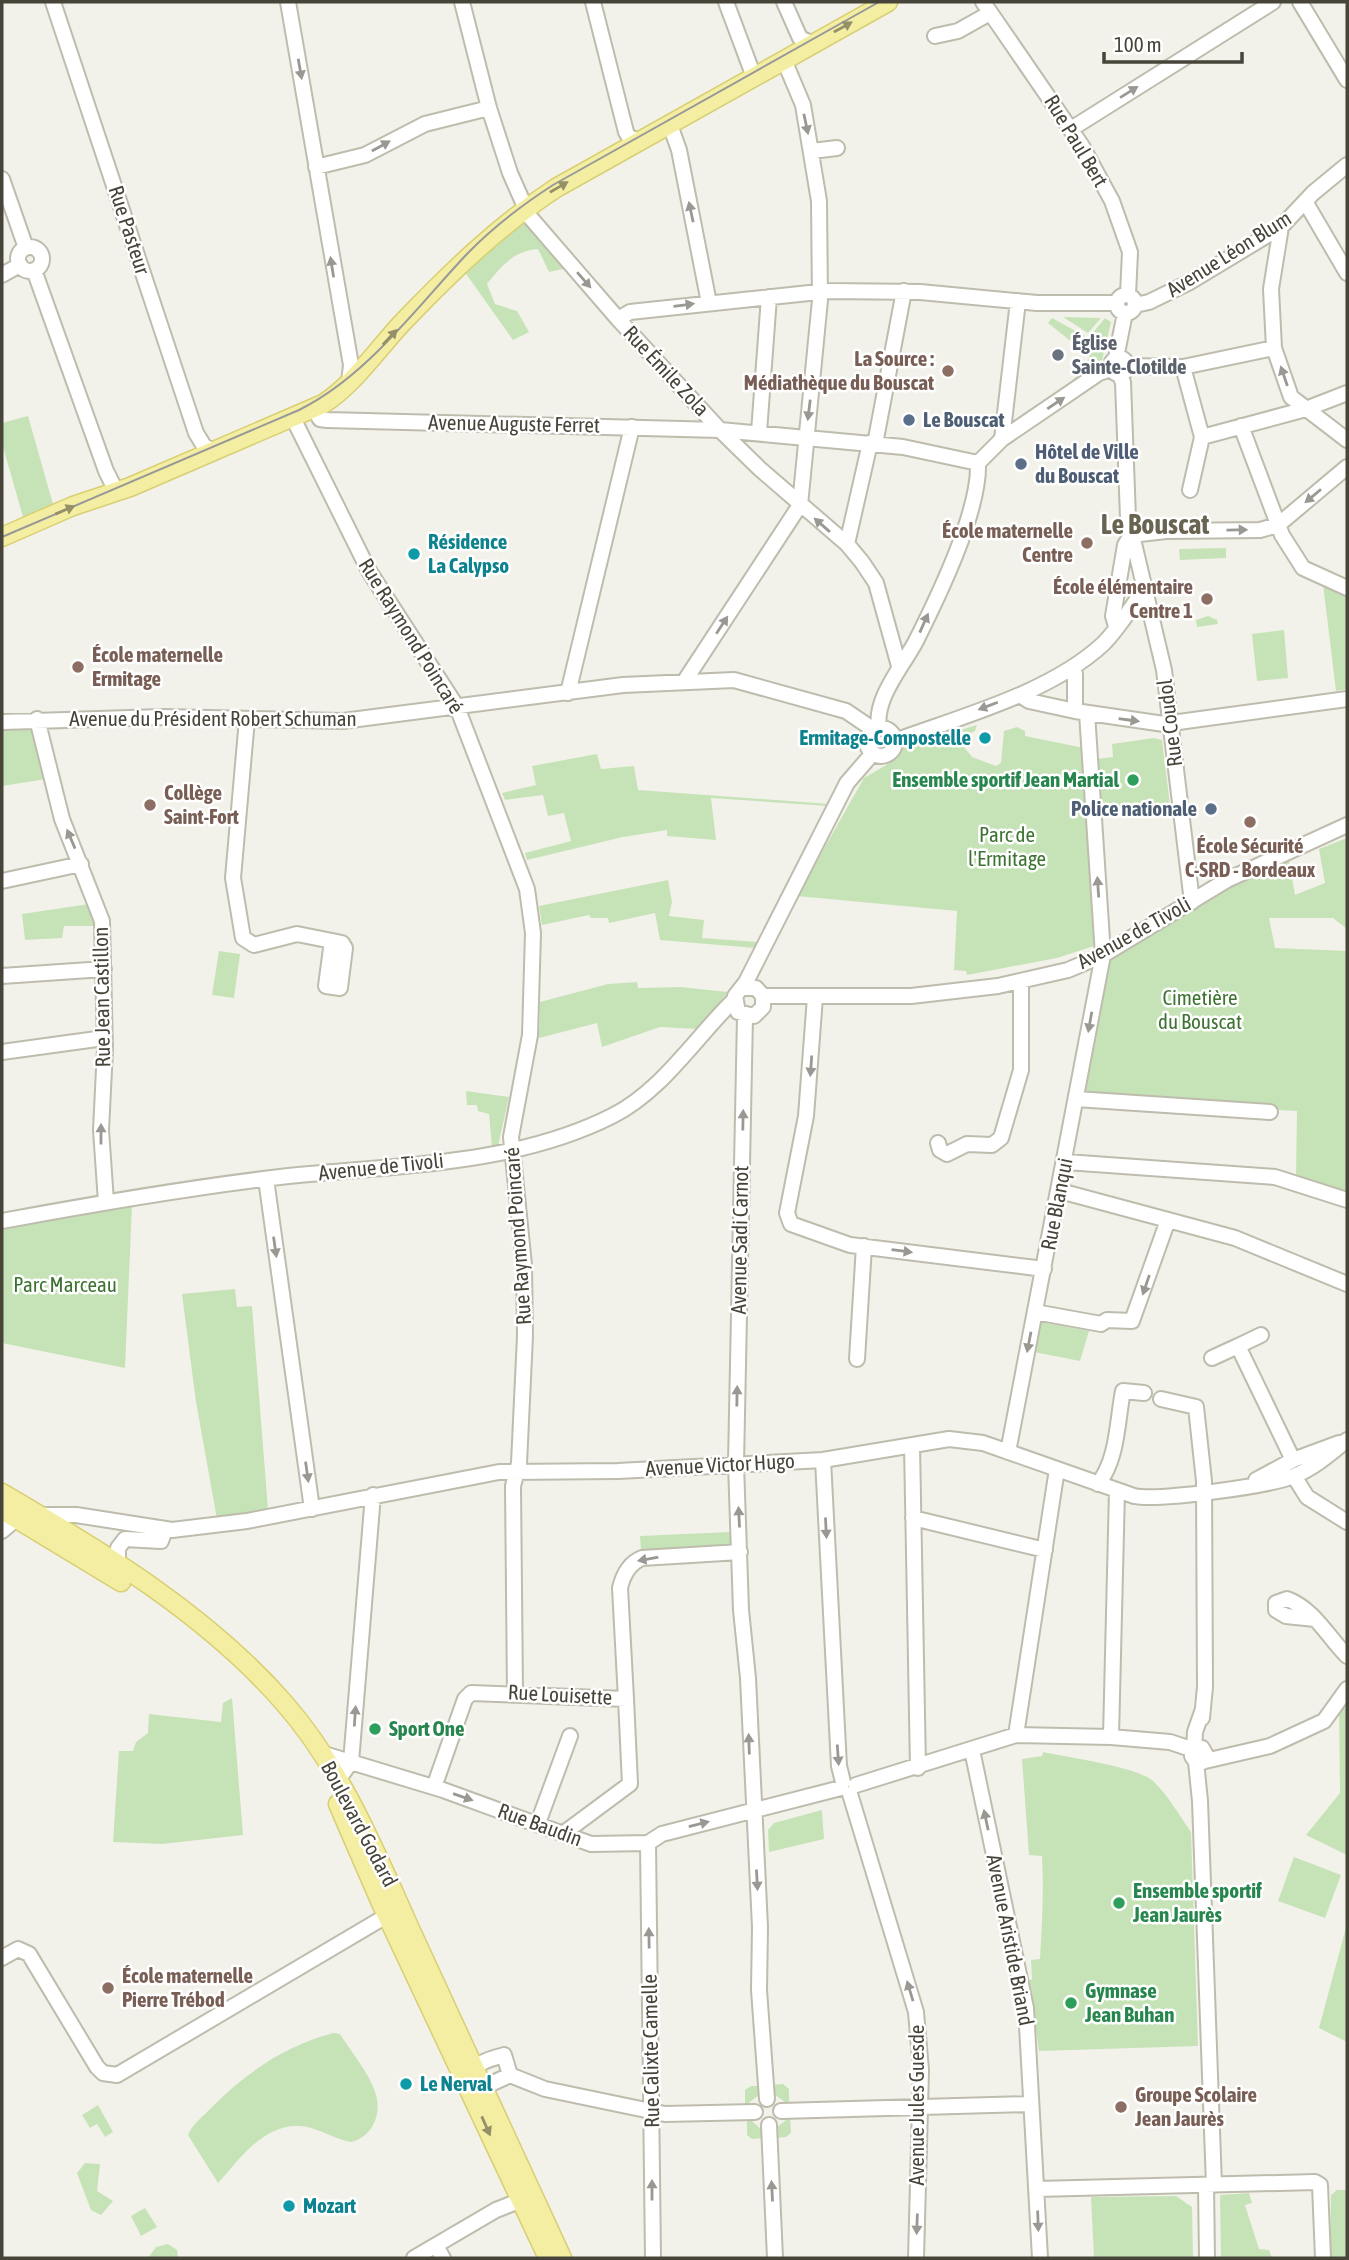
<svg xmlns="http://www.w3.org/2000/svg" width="1349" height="2260" font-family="'Asap Condensed',sans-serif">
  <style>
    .green { fill: #c6e3b7 }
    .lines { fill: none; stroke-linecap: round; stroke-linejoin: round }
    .minor-casing { stroke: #bebcad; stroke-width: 18 }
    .major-casing { stroke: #d8cf73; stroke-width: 21 }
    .minor { stroke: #fff; stroke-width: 14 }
    .major { stroke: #f4eea2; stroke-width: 18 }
    .tram { stroke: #989898; stroke-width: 2 }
    .oneway { fill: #959068 }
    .oneway2 { fill: #9a9892 }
    .worship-dot { fill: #6b7280; stroke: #fff; stroke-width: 2.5 }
    .education-dot { fill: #8d6e63; stroke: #fff; stroke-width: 2.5 }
    .service-dot { fill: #5c6f8a; stroke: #fff; stroke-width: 2.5 }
    .culture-dot { fill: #0f9aa8; stroke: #fff; stroke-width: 2.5 }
    .leisure-dot { fill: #2e9e5b; stroke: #fff; stroke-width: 2.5 }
    .labels { text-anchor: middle; stroke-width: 5; stroke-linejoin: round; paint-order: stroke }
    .street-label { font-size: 21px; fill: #474439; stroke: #fff }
    .worship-label { font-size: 21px; font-weight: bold; fill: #5b616d; stroke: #fff; text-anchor: start }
    .education-label { font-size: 21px; font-weight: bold; fill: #785e54; stroke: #fff; text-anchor: start }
    .service-label { font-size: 21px; font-weight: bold; fill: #4e5e75; stroke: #fff; text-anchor: start }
    .culture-label { font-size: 21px; font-weight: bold; fill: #0d838f; stroke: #fff; text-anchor: start }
    .leisure-label { font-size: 21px; font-weight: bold; fill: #27864d; stroke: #fff; text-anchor: start }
    .park-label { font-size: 21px; fill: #3d7331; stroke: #fff }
    .district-label { font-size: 28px; font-weight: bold; fill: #686451; stroke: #fff }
  </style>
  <rect width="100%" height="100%" fill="#f3f2ea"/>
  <!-- green -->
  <path class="green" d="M521 221 528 223 567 268 549 272 538 249C515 250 501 266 487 284L495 304 517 311 529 332 513 340 464 271Z
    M1063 317 1101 318 1088 333Z
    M1052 318 1105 347 1102 361 1071 383 1090 357 1086 353V346L1078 347 1048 323Z
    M1105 318 1111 322 1106 344 1091 335Z
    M28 416 53 504 23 517 2 443V423Z
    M1226 548V558L1180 560 1179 549Z
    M1323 584 1347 595V689L1336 691Z
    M1208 616 1217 620 1218 624 1197 627 1196 620Z
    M1284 630 1288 678 1257 681 1252 634Z
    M977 725 975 731 965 736 963 746 972 757 996 766 1001 763 1004 731 1017 727 1025 731V736L1084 748 1094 946 1057 958 967 975 966 971 954 970 957 911 797 896 864 778 898 758 903 747Z
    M2 728H34L46 779 2 786Z
    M1154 738 1162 740 1170 805 1100 810 1097 759 1113 757 1112 744Z
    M597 754 601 769 634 766 638 790 829 804 828 806 711 798 716 840 667 836V830L623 837 527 860 525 853 571 841 564 813 548 816 543 795 505 800 502 793 536 785 532 766Z
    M1347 838V929L1333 918H1269L1275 948 1347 951V1194L1296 1178 1297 1111 1076 1099 1103 955 1219 884 1289 861 1295 895 1325 883 1319 849Z
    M668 880 672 902 669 916 704 920 702 938 758 942 755 948 660 940 655 913 609 923 608 918H591L589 915 542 925 539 906Z
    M89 904 96 926H64L62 938 25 940 22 914Z
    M219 951 240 954 234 998 212 995Z
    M637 982 638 988 680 987 728 992 697 1029 660 1027 602 1047 597 1023 539 1038 540 1002 608 984Z
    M466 1091 509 1097 498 1146 492 1147 489 1114 478 1111 477 1105H467Z
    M132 1205 125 1368 2 1343V1228Z
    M235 1289 237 1307 252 1306 268 1510 217 1519 196 1402 182 1294Z
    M1040 1322 1089 1331 1080 1361 1034 1352Z
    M731 1532 732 1546 641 1550 640 1536Z
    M232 1698 243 1835 162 1844 113 1842 119 1751H133L136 1742 148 1733 149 1714 221 1722 223 1703Z
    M1339 1704 1347 1709V1855L1306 1835 1340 1793Z
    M1043 1752C1066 1757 1138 1767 1153 1781 1168 1795 1179 1815 1191 1832L1198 2046 1039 2051 1029 1981 1032 1979 1031 1960 1040 1959C1042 1924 1044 1891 1042 1856L1029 1855 1022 1759 1042 1756Z
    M822 1810 824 1839 769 1852 768 1830 774 1823Z
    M1294 1857 1341 1875 1325 1918 1278 1901Z
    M1347 1924V2042L1319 2028Z
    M333 2033 340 2034C351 2052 371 2075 376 2095 382 2116 371 2138 351 2142 334 2139 317 2127 300 2126 263 2124 240 2159 218 2183L188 2135C193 2124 201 2118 209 2110 244 2074 284 2046 333 2033Z
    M783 2084 789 2089V2105L774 2094 771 2085Z
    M751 2086H762L760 2094 745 2106V2090Z
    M98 2105 113 2132 105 2137 97 2124 90 2128 82 2115Z
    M747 2117 761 2129 765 2138 752 2139 747 2135Z
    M790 2117 791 2133 786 2137 774 2138 776 2128Z
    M85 2163 100 2164 97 2191 113 2201 101 2215 91 2210 77 2173Z
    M1337 2190H1347V2258H1330L1331 2195Z
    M1249 2193 1252 2203 1245 2205 1259 2249 1269 2250 1272 2258H1221L1220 2195Z
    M1176 2196 1192 2207 1193 2258H1094L1091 2197Z
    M145 2208 157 2227 141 2236 131 2216Z
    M168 2244 177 2250 178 2258H148L156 2247Z"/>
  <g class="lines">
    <!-- minor casing -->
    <g class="minor-casing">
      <path id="minor" d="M53 2 196 433 204 446 214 451
        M288 2 351 365 349 382
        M462 2 489 108 510 173 529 216 618 319 720 430 760 469 847 544 862 562 876 583 899 666
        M593 2 626 132 629 137 639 141
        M726 2 754 77
        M784 2 800 38 813 44
        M983 2 1082 146 1112 201 1130 252 1128 295
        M1300 2 1347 80
        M935 36 958 31 990 13
        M670 125 679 150 709 303
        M1071 129 1273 2
        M812 151 837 148
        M316 167 365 155 425 124 489 108
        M2 179 26 248
        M1306 203 1347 273
        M1281 227 1271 289 1274 348 1291 397 1347 440
        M18 259a12 12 0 1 1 24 0a12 12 0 1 1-24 0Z
        M34 270 106 471 113 485 122 490
        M2 275 20 265
        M1117 304a9 9 0 1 1 18 0a9 9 0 1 1-18 0Z
        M1135 305 1149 302 1188 283 1281 227 1313 193 1347 165
        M618 319 630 312 828 291 920 292 1037 303H1117
        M1111 366a8 8 0 1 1 16 0a8 8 0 1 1-16 0Z
        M1116 358 1125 313
        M1127 366 1183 367 1274 348
        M1183 367 1202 437 1306 409 1347 393
        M1119 374 1123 382 1128 518 1164 670 1192 902
        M314 409 320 419 327 420 720 430 903 447 978 463
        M293 418 369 571 457 707 527 889 533 933 530 1035 511 1137 524 1265 525 1336 519 1463 513 1486 515 1693
        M1241 426 1282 535 1303 568 1347 588
        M759 432 769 297
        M1002 439 1018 301
        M875 444 904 291
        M978 463 1002 439 1099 373 1111 369
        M1190 490 1202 437
        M1131 535 1166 531 1260 530 1278 525 1347 467
        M847 544 870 443
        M1116 627 1113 616 1125 545 1131 535
        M1072 668 1075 674V711
        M684 682 800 505 820 300 819 201 803 105 784 60
        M568 693 632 427
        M1020 695 1029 701 1075 711 1164 724 1347 699
        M37 719 62 819 102 921 105 1049 101 1130 106 1202
        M247 719 233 878 243 938 254 945 297 934 342 943 345 948 340 988 326 986 332 941
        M2 722 162 717 343 721 623 685 734 680 846 711 874 730
        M879 728C874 698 903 666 916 641 938 597 980 511 978 463
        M867 742a14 14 0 1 1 28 0a14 14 0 1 1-28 0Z
        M895 741C962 716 1050 693 1103 644 1119 628 1132 606 1145 588
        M2 881 81 864
        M2 976 104 969
        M743 988H756L763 996V1007L754 1016 738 1012 735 996 746 982 847 783 873 753
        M763 996H911L998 986 1068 970 1103 955 1227 880 1347 825
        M815 997 806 1116 787 1213 791 1224 850 1245 1044 1269
        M745 1016 736 1464 741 1610 748 1678 760 1927 759 1990 767 2099
        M2 1052 104 1038
        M1076 1099 1270 1112
        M938 1143 940 1150 947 1154 967 1144 992 1145 1001 1138 1021 1070V981
        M1066 1162 1275 1177 1347 1200
        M266 1179 312 1509
        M1060 1191 1235 1238 1347 1284
        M2 1221C94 1204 186 1188 280 1177 390 1165 511 1167 612 1116 662 1091 695 1038 734 1000
        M1035 1312 1101 1324 1107 1320 1132 1321 1168 1220
        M1238 1346 1261 1335
        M1212 1358 1238 1346 1293 1460
        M857 1359 864 1246
        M1161 1399 1196 1407 1204 1481 1205 1687 1202 1718
        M912 1445 918 1768
        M1008 1452 1103 955 1087 713
        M823 1460 839 1766 843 1782
        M1294 1476 1307 1497 1347 1522
        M1256 1480 1293 1460 1339 1443
        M1098 1484C1118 1459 1117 1421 1123 1391L1144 1393
        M38 1515H76L172 1530 247 1521 499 1472 618 1471 823 1460 949 1439 983 1443 1134 1496C1159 1501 1269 1486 1294 1476 1314 1468 1330 1454 1347 1440
        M913 1518 1045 1550
        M2 1531 16 1519
        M118 1567V1548L125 1539 161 1541 165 1530
        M1315 1619 1286 1616 1276 1610V1603L1287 1599C1314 1609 1328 1637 1347 1656
        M626 1699 620 1588C623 1575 630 1563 642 1558L740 1552
        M1016 1735 1057 1469
        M1111 1737 1117 1490
        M972 1750 1026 2008 1040 2258
        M321 1753 443 1790 591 1844 648 1843
        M1205 1761 1270 1746 1324 1721 1347 1689
        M1196 1762H1203L1207 1757 1202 1748 1194 1750 1192 1756 1196 1762 1200 1801 1214 2185
        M338 1780 351 1762 373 1495
        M856 1785 1016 1735 1111 1737 1170 1742 1194 1750 1195 1732 1203 1709
        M434 1787 465 1699 471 1693 626 1699 630 1784 564 1833
        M850 1794 916 2012 921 2070 916 2258
        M538 1823 570 1736
        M648 1843 653 2258
        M648 1843 662 1834 841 1788
        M2 1958 18 1949 29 1954 97 2067 103 2073 117 2075 393 1912
        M472 2075C477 2061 491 2059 504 2055L510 2075
        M510 2075 545 2089 665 2114 755 2112
        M476 2079 484 2087 510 2075
        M781 2111 1031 2104
        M769 2125 775 2258
        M1206 2185 1207 2258
        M1037 2189 1315 2182 1320 2185 1323 2258
        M436 2246 443 2258
        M414 2258 496 2210 519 2201"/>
    </g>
    <!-- major casing -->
    <g class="major-casing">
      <path id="major" d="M2 537 73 506 130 487 323 404C354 384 377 350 402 323 449 274 498 226 556 188L888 2
        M2 1493C103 1552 208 1615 285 1704 342 1769 376 1853 411 1931 461 2040 512 2149 562 2258
        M2 1510 121 1582
        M338 1804 381 1903 548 2258"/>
    </g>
    <!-- minor -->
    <use href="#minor" class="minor"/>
    <!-- major -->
    <use href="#major" class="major"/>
    <!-- tram -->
    <path class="tram" d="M2 537 299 410C367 376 415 309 466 255 492 228 522 205 553 185L879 2"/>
  </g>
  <!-- one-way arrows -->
  <defs><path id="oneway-solid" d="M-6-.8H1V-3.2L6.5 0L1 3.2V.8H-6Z" transform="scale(1.75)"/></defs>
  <g class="oneway">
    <use href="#oneway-solid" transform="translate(843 27) rotate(-29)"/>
    <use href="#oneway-solid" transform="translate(559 187) rotate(-30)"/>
    <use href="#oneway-solid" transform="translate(390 337) rotate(-47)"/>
    <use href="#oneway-solid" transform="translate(65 510) rotate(-23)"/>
    <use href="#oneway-solid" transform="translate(486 2126) rotate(66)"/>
  </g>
  <g class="oneway2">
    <use href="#oneway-solid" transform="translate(300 69) rotate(80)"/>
    <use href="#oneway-solid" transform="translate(1129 92) rotate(-32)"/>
    <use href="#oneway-solid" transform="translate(806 124) rotate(78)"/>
    <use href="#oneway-solid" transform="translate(381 146) rotate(-29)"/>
    <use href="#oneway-solid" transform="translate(691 212) rotate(-102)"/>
    <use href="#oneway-solid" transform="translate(332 267) rotate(-99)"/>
    <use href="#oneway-solid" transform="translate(584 280) rotate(49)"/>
    <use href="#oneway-solid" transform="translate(684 305) rotate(-7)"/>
    <use href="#oneway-solid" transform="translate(1284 376) rotate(-109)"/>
    <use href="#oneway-solid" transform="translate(1056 403) rotate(-34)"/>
    <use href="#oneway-solid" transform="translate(809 410) rotate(97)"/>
    <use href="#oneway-solid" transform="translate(1313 496) rotate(140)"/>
    <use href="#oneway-solid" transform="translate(822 525) rotate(-139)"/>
    <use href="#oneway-solid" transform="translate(1237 530) rotate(-1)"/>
    <use href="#oneway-solid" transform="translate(924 623) rotate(-66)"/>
    <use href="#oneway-solid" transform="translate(722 625) rotate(-57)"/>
    <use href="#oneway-solid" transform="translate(988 706) rotate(159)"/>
    <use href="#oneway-solid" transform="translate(1129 720) rotate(8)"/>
    <use href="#oneway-solid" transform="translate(71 839) rotate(-113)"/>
    <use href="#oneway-solid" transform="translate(1098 887) rotate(-94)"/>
    <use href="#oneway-solid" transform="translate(1090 1022) rotate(100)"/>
    <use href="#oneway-solid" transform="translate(811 1066) rotate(94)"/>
    <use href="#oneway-solid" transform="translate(743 1120) rotate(-89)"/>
    <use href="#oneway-solid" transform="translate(101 1134) rotate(-90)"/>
    <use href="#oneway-solid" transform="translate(275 1247) rotate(82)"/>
    <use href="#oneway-solid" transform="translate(902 1251) rotate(7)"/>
    <use href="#oneway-solid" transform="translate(1146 1285) rotate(109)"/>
    <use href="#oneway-solid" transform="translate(1029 1342) rotate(101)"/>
    <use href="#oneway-solid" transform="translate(737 1396) rotate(-89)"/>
    <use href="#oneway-solid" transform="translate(307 1472) rotate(82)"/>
    <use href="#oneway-solid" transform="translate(739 1517) rotate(-93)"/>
    <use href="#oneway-solid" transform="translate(826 1528) rotate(87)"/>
    <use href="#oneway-solid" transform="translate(648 1559) rotate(170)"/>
    <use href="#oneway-solid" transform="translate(355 1716) rotate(-86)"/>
    <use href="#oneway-solid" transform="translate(749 1744) rotate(-92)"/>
    <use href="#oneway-solid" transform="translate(838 1755) rotate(86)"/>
    <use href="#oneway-solid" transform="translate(463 1797) rotate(19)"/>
    <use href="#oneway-solid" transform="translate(986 1820) rotate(-102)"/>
    <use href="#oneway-solid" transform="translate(699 1824) rotate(-14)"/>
    <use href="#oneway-solid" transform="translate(757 1880) rotate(87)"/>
    <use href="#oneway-solid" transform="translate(649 1938) rotate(-91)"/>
    <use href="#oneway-solid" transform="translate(910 1991) rotate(-107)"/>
    <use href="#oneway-solid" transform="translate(652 2190) rotate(-90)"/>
    <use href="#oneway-solid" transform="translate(772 2191) rotate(-93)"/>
    <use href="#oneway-solid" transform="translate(1038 2221) rotate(88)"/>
    <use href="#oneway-solid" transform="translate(917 2224) rotate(92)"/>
  </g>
  <!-- markers -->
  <circle class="worship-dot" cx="1058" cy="355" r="7"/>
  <g class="education-dot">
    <circle cx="948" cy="371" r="7"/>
    <circle cx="1087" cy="543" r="7"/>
    <circle cx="1207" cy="599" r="7"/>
    <circle cx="78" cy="667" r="7"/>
    <circle cx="150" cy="805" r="7"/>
    <circle cx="1250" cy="822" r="7"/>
    <circle cx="108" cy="1988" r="7"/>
    <circle cx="1121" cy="2107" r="7"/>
  </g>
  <g class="service-dot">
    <circle cx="909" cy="420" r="7"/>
    <circle cx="1021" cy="464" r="7"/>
    <circle cx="1211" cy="809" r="7"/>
  </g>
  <g class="culture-dot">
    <circle cx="414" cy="554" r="7"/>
    <circle cx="985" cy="738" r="7"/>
    <circle cx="406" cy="2084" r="7"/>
    <circle cx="289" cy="2206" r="7"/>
  </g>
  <g class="leisure-dot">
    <circle cx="1133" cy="780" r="7"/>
    <circle cx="375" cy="1729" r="7"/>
    <circle cx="1119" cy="1903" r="7"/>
    <circle cx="1071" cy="2003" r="7"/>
  </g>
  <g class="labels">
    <!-- street labels -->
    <g class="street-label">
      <text transform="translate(1076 141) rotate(59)" y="7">Rue Paul Bert</text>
      <text transform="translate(129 230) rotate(72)" y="7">Rue Pasteur</text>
      <text transform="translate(1229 254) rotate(-32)" y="7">Avenue Léon Blum</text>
      <text transform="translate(666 371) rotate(47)" y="7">Rue Émile Zola</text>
      <text transform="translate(514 424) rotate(1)" y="7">Avenue Auguste Ferret</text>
      <text transform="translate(411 636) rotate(58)" y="7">Rue Raymond Poincaré</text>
      <text x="213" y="726">Avenue du Président Robert Schuman</text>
      <text transform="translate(1170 723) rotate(-97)" y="7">Rue Coudol</text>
      <text transform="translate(1134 933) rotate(-29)" y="7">Avenue de Tivoli</text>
      <text transform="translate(102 997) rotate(-91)" y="7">Rue Jean Castillon</text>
      <text transform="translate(381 1167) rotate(-6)" y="7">Avenue de Tivoli</text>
      <text transform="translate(1057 1204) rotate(-79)" y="7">Rue Blanqui</text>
      <text transform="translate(518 1236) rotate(-94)" y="7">Rue Raymond Poincaré</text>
      <text transform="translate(740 1240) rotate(-89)" y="7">Avenue Sadi Carnot</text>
      <text transform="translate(720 1465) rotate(-3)" y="7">Avenue Victor Hugo</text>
      <text transform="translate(560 1695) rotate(3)" y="7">Rue Louisette</text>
      <text transform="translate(359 1824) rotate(62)" y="7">Boulevard Godard</text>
      <text transform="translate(540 1825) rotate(20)" y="7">Rue Baudin</text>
      <text transform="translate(1010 1940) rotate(79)" y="7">Avenue Aristide Briand</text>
      <text transform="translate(651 2051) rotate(-91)" y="7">Rue Calixte Camelle</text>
      <text transform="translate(917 2105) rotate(-90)" y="7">Avenue Jules Guesde</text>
    </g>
    <!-- worship labels -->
    <g class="worship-label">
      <text x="1072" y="350">Église<tspan x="1072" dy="24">Sainte-Clotilde</tspan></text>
    </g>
    <!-- education labels -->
    <g class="education-label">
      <text x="934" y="366" text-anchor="end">La Source :<tspan x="934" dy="24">Médiathèque du Bouscat</tspan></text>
      <text x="1073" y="538" text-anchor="end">École maternelle<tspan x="1073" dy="24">Centre</tspan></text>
      <text x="1193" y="594" text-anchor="end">École élémentaire<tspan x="1193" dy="24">Centre 1</tspan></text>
      <text x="92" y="662">École maternelle<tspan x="92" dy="24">Ermitage</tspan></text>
      <text x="164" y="800">Collège<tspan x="164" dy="24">Saint-Fort</tspan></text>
      <text x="1250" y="853" text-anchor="middle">École Sécurité<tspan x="1250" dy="24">C-SRD - Bordeaux</tspan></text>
      <text x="122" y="1983">École maternelle<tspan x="122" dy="24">Pierre Trébod</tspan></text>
      <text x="1135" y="2102">Groupe Scolaire<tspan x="1135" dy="24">Jean Jaurès</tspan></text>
    </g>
    <!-- service labels -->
    <g class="service-label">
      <text x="923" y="427">Le Bouscat</text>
      <text x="1035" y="459">Hôtel de Ville<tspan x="1035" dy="24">du Bouscat</tspan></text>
      <text x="1197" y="816" text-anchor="end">Police nationale</text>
    </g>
    <!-- culture labels -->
    <g class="culture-label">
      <text x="428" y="549">Résidence<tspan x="428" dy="24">La Calypso</tspan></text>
      <text x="971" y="745" text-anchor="end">Ermitage-Compostelle</text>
      <text x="420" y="2091">Le Nerval</text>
      <text x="303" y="2213">Mozart</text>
    </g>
    <!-- leisure labels -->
    <g class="leisure-label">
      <text x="1119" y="787" text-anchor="end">Ensemble sportif Jean Martial</text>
      <text x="389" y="1736">Sport One</text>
      <text x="1133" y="1898">Ensemble sportif<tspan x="1133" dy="24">Jean Jaurès</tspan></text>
      <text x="1085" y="1998">Gymnase<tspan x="1085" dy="24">Jean Buhan</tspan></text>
    </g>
    <!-- park labels -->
    <g class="park-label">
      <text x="1007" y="842">Parc de<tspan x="1007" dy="24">l'Ermitage</tspan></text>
      <text x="1200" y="1005">Cimetière<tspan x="1200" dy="24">du Bouscat</tspan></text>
      <text x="65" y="1292">Parc Marceau</text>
    </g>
    <!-- district labels -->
    <g class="district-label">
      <text x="1155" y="534">Le Bouscat</text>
    </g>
  </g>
  <!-- border -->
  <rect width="1349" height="2260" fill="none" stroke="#474439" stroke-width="7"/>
  <!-- scale -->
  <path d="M1104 52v10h138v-10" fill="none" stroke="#474439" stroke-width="3.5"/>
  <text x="1114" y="52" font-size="21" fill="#474439" stroke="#ffffff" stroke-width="5" paint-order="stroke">100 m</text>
</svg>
